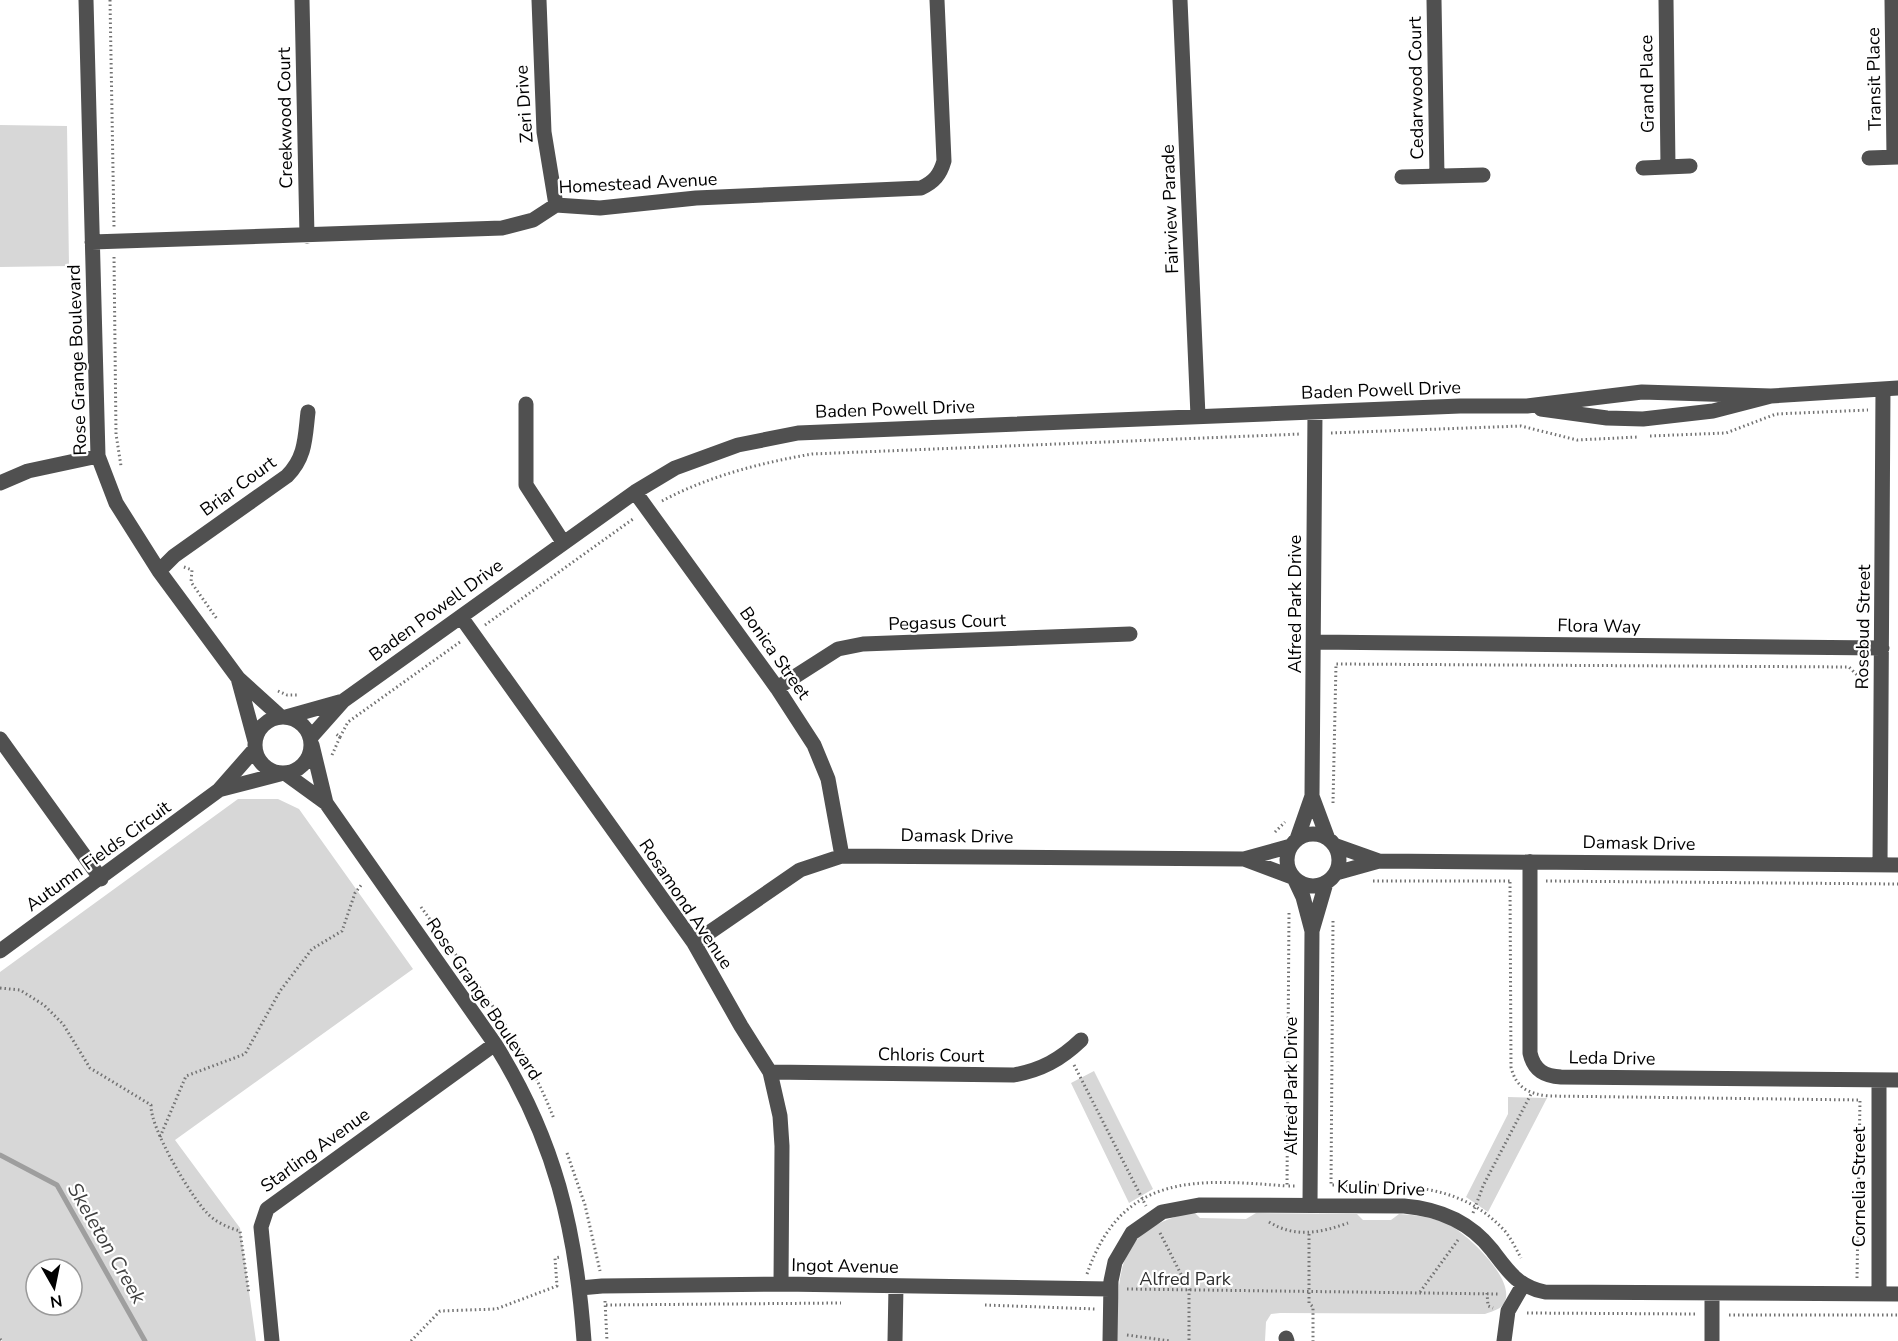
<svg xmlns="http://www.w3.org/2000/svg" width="1898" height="1341" font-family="'Nunito Sans',sans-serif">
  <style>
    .green { fill: #d7d7d7; fill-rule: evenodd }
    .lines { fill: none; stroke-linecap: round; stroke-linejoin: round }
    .stream { stroke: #9e9e9e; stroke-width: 5 }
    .path { stroke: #727272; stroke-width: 3; stroke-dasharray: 1.5 3; stroke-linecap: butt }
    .minor { stroke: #505050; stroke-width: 15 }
    .labels { text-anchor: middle; stroke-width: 4.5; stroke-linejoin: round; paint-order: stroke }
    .street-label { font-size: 18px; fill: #000; stroke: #fff }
    .park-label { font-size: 18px; fill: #2e2e2e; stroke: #fff }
    .water-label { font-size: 20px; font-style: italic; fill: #3f3f3f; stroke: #fff }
  </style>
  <rect width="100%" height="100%" fill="#fff"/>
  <!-- green -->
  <path class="green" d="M0 125 67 126 69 266 0 267Z
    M238 799H278L299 809 413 969 175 1140 240 1228 256 1341H2L0 1338V972ZM36 1269H72V1305H36Z
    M1094 1071 1153 1189 1129 1203 1071 1083Z
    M1508 1097 1547 1098 1488 1212 1466 1197 1508 1114Z
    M1194 1212 1200 1218 1246 1219 1256 1213 1357 1214 1363 1220H1391L1399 1214C1416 1215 1432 1217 1448 1224 1466 1233 1522 1284 1502 1306 1498 1310 1490 1312 1485 1314L1280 1313 1271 1314 1266 1322 1265 1341H1117C1118 1273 1114 1229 1194 1212Z"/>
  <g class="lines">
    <!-- stream -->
    <path class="stream" d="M0 1155 57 1185 145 1341"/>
    <!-- path -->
    <path class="path" d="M110 0 114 227
      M114 257 116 434 121 466
      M1331 433 1521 426 1577 440 1638 437
      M1650 436 1726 433 1776 414 1868 410
      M662 501C709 476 760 463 812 454L1301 434
      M184 567 192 570 191 582 217 619
      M485 625 633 519
      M278 691 287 695H298
      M340 737 348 722 460 642
      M332 755 340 737 335 733
      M1333 803 1336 664 1849 667 1860 678 1866 677
      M1275 832 1285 822
      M1373 881H1510
      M1546 881 1898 884
      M1510 882 1511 1067C1516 1088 1529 1094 1549 1096L1859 1100
      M421 907C469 974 524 1040 554 1119
      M1289 913 1287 1186H1296
      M1333 921 1331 1185C1393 1186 1457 1179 1504 1230 1511 1238 1516 1249 1521 1258
      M0 988 20 990 44 1005 63 1024 90 1068 151 1105C150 1128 190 1195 207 1213 215 1222 229 1228 240 1231L249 1294
      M1074 1065 1146 1206
      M160 1137 186 1076 245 1054 280 991 312 949 342 931 355 893 362 884
      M567 1153 585 1205 600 1271
      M1473 1213 1483 1186 1531 1094
      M1269 1222C1295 1238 1320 1233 1348 1223
      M1160 1233 1189 1290V1341
      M1309 1234V1303L1313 1307V1341
      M1087 1274C1122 1172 1196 1179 1287 1186
      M1857 1278 1860 1100
      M1127 1289 1498 1294
      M1420 1292 1458 1240
      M1487 1293 1488 1306 1493 1308
      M605 1301 607 1341
      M606 1305 841 1303
      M985 1305 1096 1309
      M1527 1313 1697 1314
      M1729 1315H1898
      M1127 1335 1170 1341
      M0 1339 2 1341
      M411 1341 440 1311 496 1309 557 1286 555 1258 560 1257"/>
    <!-- minor -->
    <path class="minor" d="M86 0 98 456 116 503 159 571 238 678 281 717
      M302 0 307 236
      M539 0 544 132 556 205
      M1180 0 1198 416
      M1434 0 1437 176
      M1666 0 1668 167
      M1892 0 1894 157
      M1869 158 1898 157
      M1643 168 1690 166
      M1402 177 1483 175
      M92 242 502 228 533 220 556 205 600 208 696 198 921 188C934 182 940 175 944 161L937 0
      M526 404V485L563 542
      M1541 409 1607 418 1643 419 1713 411 1771 396 1898 388
      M0 483 28 471 98 456
      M635 492 777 688 814 745 828 779 842 856
      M159 571 174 556 287 476C306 457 305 437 308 412
      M461 617 694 943 741 1026 770 1072 780 1116 782 1146 781 1284
      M1315 642 1882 648
      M238 678 255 741
      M777 688 838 649 863 644 1130 634
      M255 745a28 28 0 1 1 56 0a28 28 0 1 1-56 0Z
      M286 717 343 701
      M311 737 343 701 635 492 675 468 738 445 798 433 1460 406H1527L1642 392 1771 396
      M0 739 101 879
      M312 745 326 803 495 1044C555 1140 576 1229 584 1341
      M286 774 326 803
      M222 789 280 774
      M1312 796 1328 839
      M1287 860a26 26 0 1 1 52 0a26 26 0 1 1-52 0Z
      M1297 839 1312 796 1315 412
      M1334 845 1379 861
      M1244 859 1291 846
      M1530 862V1053C1534 1071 1545 1076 1561 1077L1898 1080
      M1880 865 1883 389
      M1336 873 1379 861 1898 865
      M1295 880 1303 897 1312 931 1310 1205
      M1312 931 1326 883
      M694 943 800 870 842 856 1244 859 1292 877
      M0 951 219 790 255 749
      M770 1072 1014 1075C1041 1070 1060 1060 1081 1040
      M580 1288 602 1286 781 1284 1110 1289
      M1879 1294V1080
      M1286 1338 1287 1341
      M272 1341 261 1227 267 1209 495 1044
      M895 1341 896 1286
      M1110 1341 1111 1281 1115 1262 1132 1233 1162 1212 1199 1205 1404 1206C1440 1209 1470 1222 1492 1250 1508 1271 1518 1287 1545 1292L1898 1294
      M1504 1341 1508 1311 1523 1285
      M1712 1341V1293"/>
  </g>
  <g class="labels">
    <!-- street labels -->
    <g class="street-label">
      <text transform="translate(1874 79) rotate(-91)" y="6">Transit Place</text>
      <text transform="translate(1647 84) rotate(-91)" y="6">Grand Place</text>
      <text transform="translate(1416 88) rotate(-91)" y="6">Cedarwood Court</text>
      <text transform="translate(524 104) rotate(-94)" y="6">Zeri Drive</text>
      <text transform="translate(285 118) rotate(-91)" y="6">Creekwood Court</text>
      <text transform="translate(638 183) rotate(-3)" y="6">Homestead Avenue</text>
      <text transform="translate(1170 209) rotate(-92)" y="6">Fairview Parade</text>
      <text transform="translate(77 360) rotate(-92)" y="6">Rose Grange Boulevard</text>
      <text transform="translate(1381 390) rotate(-2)" y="6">Baden Powell Drive</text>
      <text transform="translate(895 409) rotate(-2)" y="6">Baden Powell Drive</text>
      <text transform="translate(238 486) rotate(-36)" y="6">Briar Court</text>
      <text transform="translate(1295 604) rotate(-90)" y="6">Alfred Park Drive</text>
      <text transform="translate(436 610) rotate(-36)" y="6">Baden Powell Drive</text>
      <text transform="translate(947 622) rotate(-2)" y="6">Pegasus Court</text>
      <text transform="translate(1599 626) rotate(1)" y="6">Flora Way</text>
      <text transform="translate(1863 627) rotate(-89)" y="6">Rosebud Street</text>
      <text transform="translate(775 653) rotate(55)" y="6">Bonica Street</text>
      <text transform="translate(957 836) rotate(1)" y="6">Damask Drive</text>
      <text transform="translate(1639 843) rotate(1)" y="6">Damask Drive</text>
      <text transform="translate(98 856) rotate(-36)" y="6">Autumn Fields Circuit</text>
      <text transform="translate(686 904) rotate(56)" y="6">Rosamond Avenue</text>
      <text transform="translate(484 999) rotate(56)" y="6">Rose Grange Boulevard</text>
      <text transform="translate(931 1055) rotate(1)" y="6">Chloris Court</text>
      <text transform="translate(1612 1058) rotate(1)" y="6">Leda Drive</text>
      <text transform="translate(1291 1086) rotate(-90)" y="6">Alfred Park Drive</text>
      <text transform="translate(315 1150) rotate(-36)" y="6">Starling Avenue</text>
      <text transform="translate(1859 1187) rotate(-90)" y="6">Cornelia Street</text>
      <text transform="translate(1381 1188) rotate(2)" y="6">Kulin Drive</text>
      <text transform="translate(845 1266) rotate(1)" y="6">Ingot Avenue</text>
    </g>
    <!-- park labels -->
    <g class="park-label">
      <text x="1185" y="1285">Alfred Park</text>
    </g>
    <!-- water labels -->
    <g class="water-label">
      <text transform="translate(107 1243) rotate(60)" y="7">Skeleton Creek</text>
    </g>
  </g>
  <!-- north arrow -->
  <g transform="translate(54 1287) rotate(171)"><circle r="28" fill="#ffffff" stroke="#999999" stroke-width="1.5"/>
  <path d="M0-4.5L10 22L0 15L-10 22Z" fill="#000000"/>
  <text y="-9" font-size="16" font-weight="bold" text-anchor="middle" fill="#000000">N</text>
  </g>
</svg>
